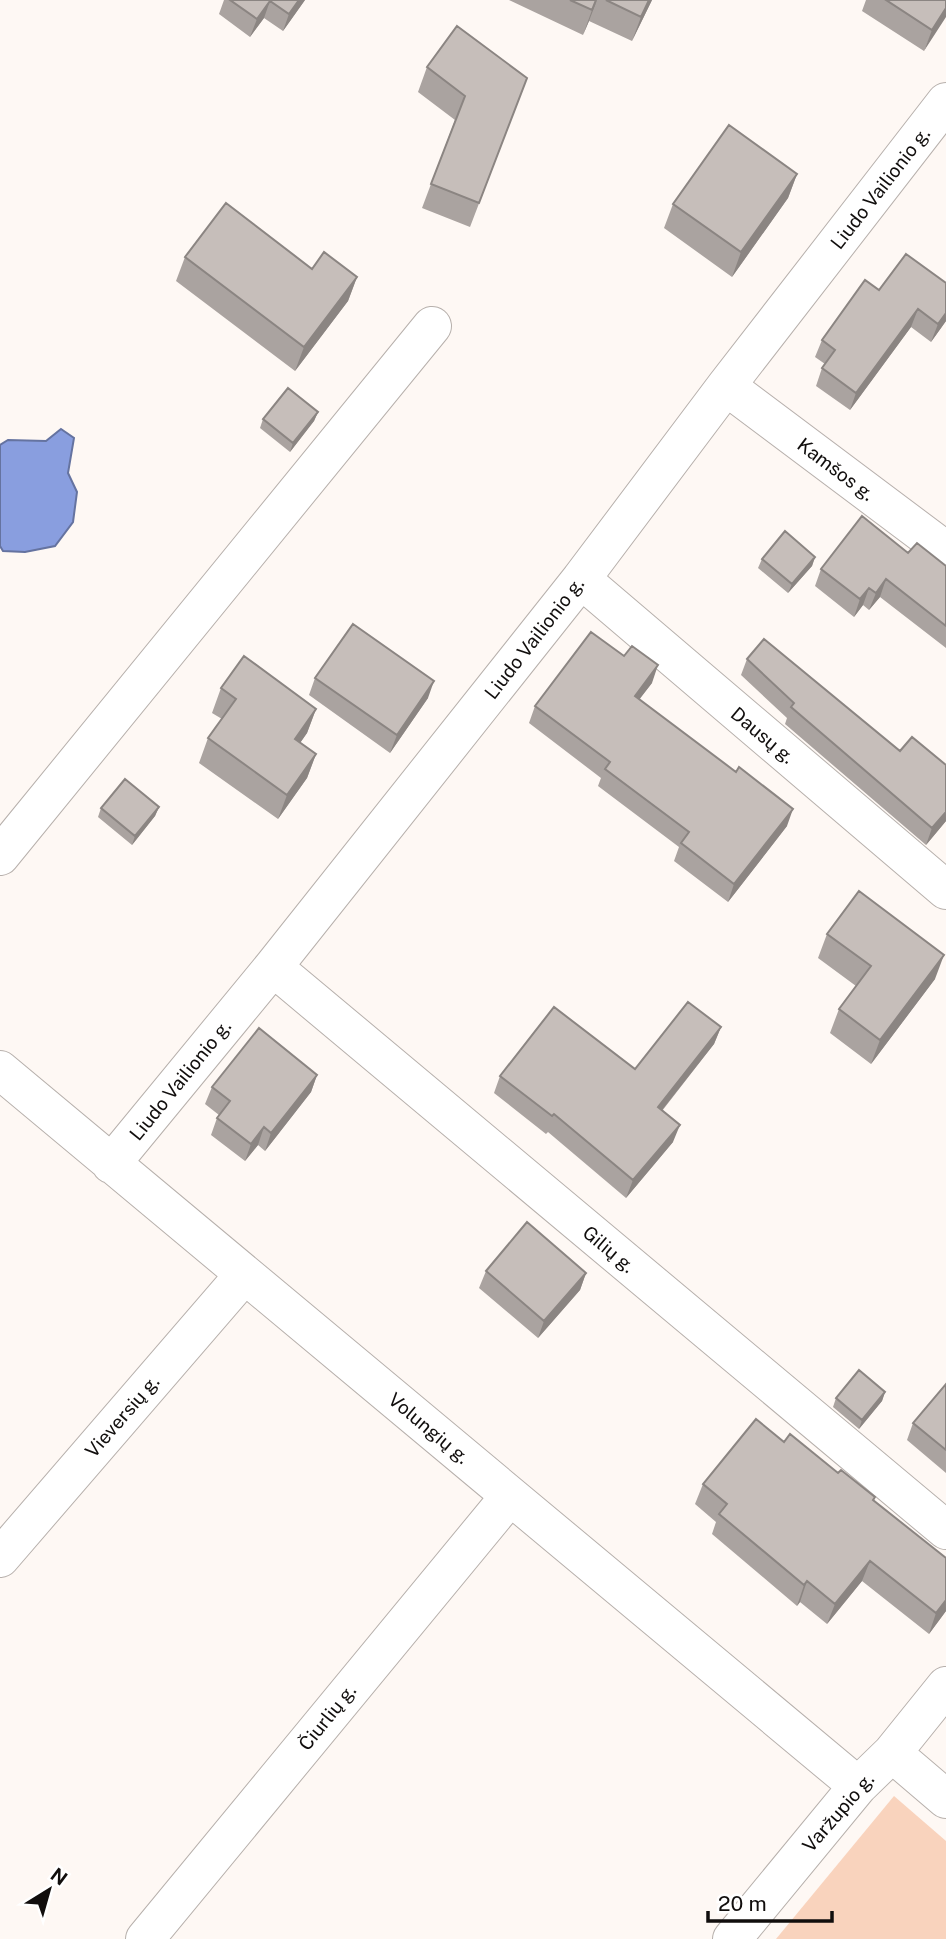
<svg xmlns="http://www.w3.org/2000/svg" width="946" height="1939" font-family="'Public Sans',sans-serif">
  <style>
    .green { fill: #f9d3bd }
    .water { fill: #899edf; stroke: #6573a0; stroke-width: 2 }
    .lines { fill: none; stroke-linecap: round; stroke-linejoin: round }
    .minor-casing { stroke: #b7b0ac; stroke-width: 40 }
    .minor { stroke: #fff; stroke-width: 38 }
    .wall { fill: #aaa3a0 }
    .shaded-wall { fill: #8b8582 }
    .building { fill: #c6beba; stroke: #8b8582; stroke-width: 2 }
    .labels { text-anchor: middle; stroke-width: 7; stroke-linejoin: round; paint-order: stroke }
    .street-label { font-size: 19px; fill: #110e0d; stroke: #fff }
  </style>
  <rect width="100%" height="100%" fill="#fef8f4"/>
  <!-- green -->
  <path class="green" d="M894 1796 946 1841V1939H776Z"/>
  <!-- water -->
  <path class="water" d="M61 429 74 438 68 473 77 492 73 522 55 546 25 552 3 551 0 546V445L8 440 46 441Z"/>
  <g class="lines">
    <!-- minor casing -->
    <g class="minor-casing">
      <path id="minor" d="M726 386 946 551
        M581 579 946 890
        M0 856 432 326
        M273 967 946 1530
        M0 1070 858 1786
        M111 1164 273 967 581 579 726 386 946 102
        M0 1558 244 1275
        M892 1753 946 1799
        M145 1939 510 1496
        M732 1939 858 1786 892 1753 946 1686"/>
    </g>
    <!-- minor -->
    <use href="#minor" class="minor"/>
  </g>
  <!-- wall -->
  <path class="wall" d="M224 0H305L283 31 264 18 250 37 219 14Z
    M509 0H652L632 41 589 21 583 35Z
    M866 0H946L924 51 862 11Z
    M427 67 527 78 470 227 422 208 455 120 418 92Z
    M797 174 788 198 732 277 664 228 673 204Z
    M185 257 312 269 357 277 348 301 295 371 176 281Z
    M879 290 946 321 931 342 911 327 850 410 816 386 822 368 825 364 815 357 822 340Z
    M318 412 314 421 290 452 260 428 263 419Z
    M908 553 946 566V648L880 597 869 610 863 605 854 617 815 586 821 569Z
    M815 557 812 566 788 593 758 568 762 559Z
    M747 659 946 821 926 845 785 724 787 718 741 675Z
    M315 678 428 698 390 753 309 695Z
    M652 683 639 699 787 826 728 902 674 861 679 847 598 786 601 778 529 723 535 706Z
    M221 688 316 709 307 733 300 743 316 754 307 778 278 819 199 763 208 738 222 719 212 713Z
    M159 807 155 816 132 845 98 817 101 808Z
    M827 934 935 979 871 1064 830 1033 839 1009 856 986 818 958Z
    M721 1027 714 1044 662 1111 673 1142 626 1198 548 1132 546 1134 494 1093 500 1076 635 1069Z
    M317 1075 311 1092 265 1151 258 1145 245 1161 211 1135 217 1118 219 1115 205 1104 212 1087Z
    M486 1271 586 1273 580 1290 538 1338 479 1288Z
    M946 1384V1473L907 1440 913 1423Z
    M885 1392 882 1401 859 1429 833 1407 836 1398Z
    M784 1442 838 1473 875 1497 874 1501 946 1611 929 1634 862 1581 827 1624 800 1602 797 1606 712 1534 716 1522 695 1504 703 1484Z"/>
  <!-- shaded-wall -->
  <path class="shaded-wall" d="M299 0H305L283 31 289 14Z
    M597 0 589 21 583 35 592 10Z
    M649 0H652L632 41 641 17Z
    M270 1 264 18 250 37 257 19Z
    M946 8V17L924 51 932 30Z
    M797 174 788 198 732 277 741 252Z
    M357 277 348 301 295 371 304 347Z
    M918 309 911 327 850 410 856 393Z
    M946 313V321L931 342 938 324Z
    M318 412 314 421 290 452 293 443Z
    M815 557 812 566 788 593 792 584Z
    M886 579 880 597 869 610 876 593Z
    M869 588 863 605 854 617 860 599Z
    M658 665 652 683 629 713 635 696Z
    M434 681 428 698 390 753 397 735Z
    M316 709 307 733 286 763 295 739Z
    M316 754 307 778 278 819 287 795Z
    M159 807 155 816 132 845 135 836Z
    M793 809 787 826 728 902 734 884Z
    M946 812V821L926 845 932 828Z
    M944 955 935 979 871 1064 880 1040Z
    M721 1027 714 1044 651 1124 658 1107Z
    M317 1075 311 1092 265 1151 271 1133Z
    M680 1125 673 1142 626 1198 633 1180Z
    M264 1127 258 1145 245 1161 251 1144Z
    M586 1273 580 1290 538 1338 544 1321Z
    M885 1392 882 1401 859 1429 862 1420Z
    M870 1561 862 1581 827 1624 835 1604Z
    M807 1581 800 1602 797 1606 804 1585Z
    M946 1600V1611L929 1634 936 1613Z"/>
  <!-- building -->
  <path class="building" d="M230 0H299L289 14 270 1 257 19Z
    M570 0H596L592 10Z
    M606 0H649L641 17Z
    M886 0H946V8L932 30Z
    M457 26 527 78 479 203 431 184 465 96 427 67Z
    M729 125 797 174 741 252 673 204Z
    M226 203 312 269 324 252 357 277 304 347 185 257Z
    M906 254 946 283V313L938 324 918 309 856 393 822 368 835 350 822 340 865 280 879 290Z
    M288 388 318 412 293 443 263 419Z
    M862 516 908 553 917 543 946 566V626L886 579 876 593 869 588 860 599 821 569Z
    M785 531 815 557 792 584 762 559Z
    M353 624 434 681 397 735 315 678Z
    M591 632 624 656 632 646 658 665 635 696 736 772 739 767 793 809 734 884 681 843 689 832 605 769 610 762 535 706Z
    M764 639 900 751 912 737 946 765V812L932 828 791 707 794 703 747 659Z
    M244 656 316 709 295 739 316 754 287 795 208 738 236 699 221 688Z
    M125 779 159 807 135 836 101 808Z
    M859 891 944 955 880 1040 839 1009 871 966 827 934Z
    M688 1002 721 1027 658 1107 680 1125 633 1180 554 1114 552 1116 500 1076 554 1007 635 1069Z
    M259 1028 317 1075 271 1133 264 1127 251 1144 217 1118 230 1101 212 1087Z
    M527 1222 586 1273 544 1321 486 1271Z
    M859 1370 885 1392 862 1420 836 1398Z
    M946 1384V1450L913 1423Z
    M756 1419 784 1442 790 1434 838 1473 841 1470 875 1497 873 1500 946 1558V1600L936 1613 870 1561 835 1604 807 1581 804 1585 719 1514 727 1504 703 1484Z"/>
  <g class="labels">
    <!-- street labels -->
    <g class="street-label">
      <text transform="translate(880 188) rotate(-52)" y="7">Liudo Vailionio g.</text>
      <text transform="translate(836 469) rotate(37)" y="7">Kamšos g.</text>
      <text transform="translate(534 638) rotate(-52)" y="7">Liudo Vailionio g.</text>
      <text transform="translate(763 735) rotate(40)" y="7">Dausų g.</text>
      <text transform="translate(180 1080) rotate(-51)" y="7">Liudo Vailionio g.</text>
      <text transform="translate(609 1249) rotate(40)" y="7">Gilių g.</text>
      <text transform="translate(122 1416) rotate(-49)" y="7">Vieversių g.</text>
      <text transform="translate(429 1428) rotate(40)" y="7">Volungių g.</text>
      <text transform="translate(327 1717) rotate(-51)" y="7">Čiurlių g.</text>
      <text transform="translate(838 1812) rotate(-49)" y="7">Varžupio g.</text>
    </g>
  </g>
  <!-- north arrow -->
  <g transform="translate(49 1890) rotate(37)" stroke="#ffffff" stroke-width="5" paint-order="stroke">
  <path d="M0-5L12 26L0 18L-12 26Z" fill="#110e0d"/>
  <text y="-10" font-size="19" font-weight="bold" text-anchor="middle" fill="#110e0d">N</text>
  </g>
  <!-- scale -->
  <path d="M708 1911v10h124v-10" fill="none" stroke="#110e0d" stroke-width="3.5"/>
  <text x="718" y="1911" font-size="21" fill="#110e0d" stroke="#ffffff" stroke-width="5" paint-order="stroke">20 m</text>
</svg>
